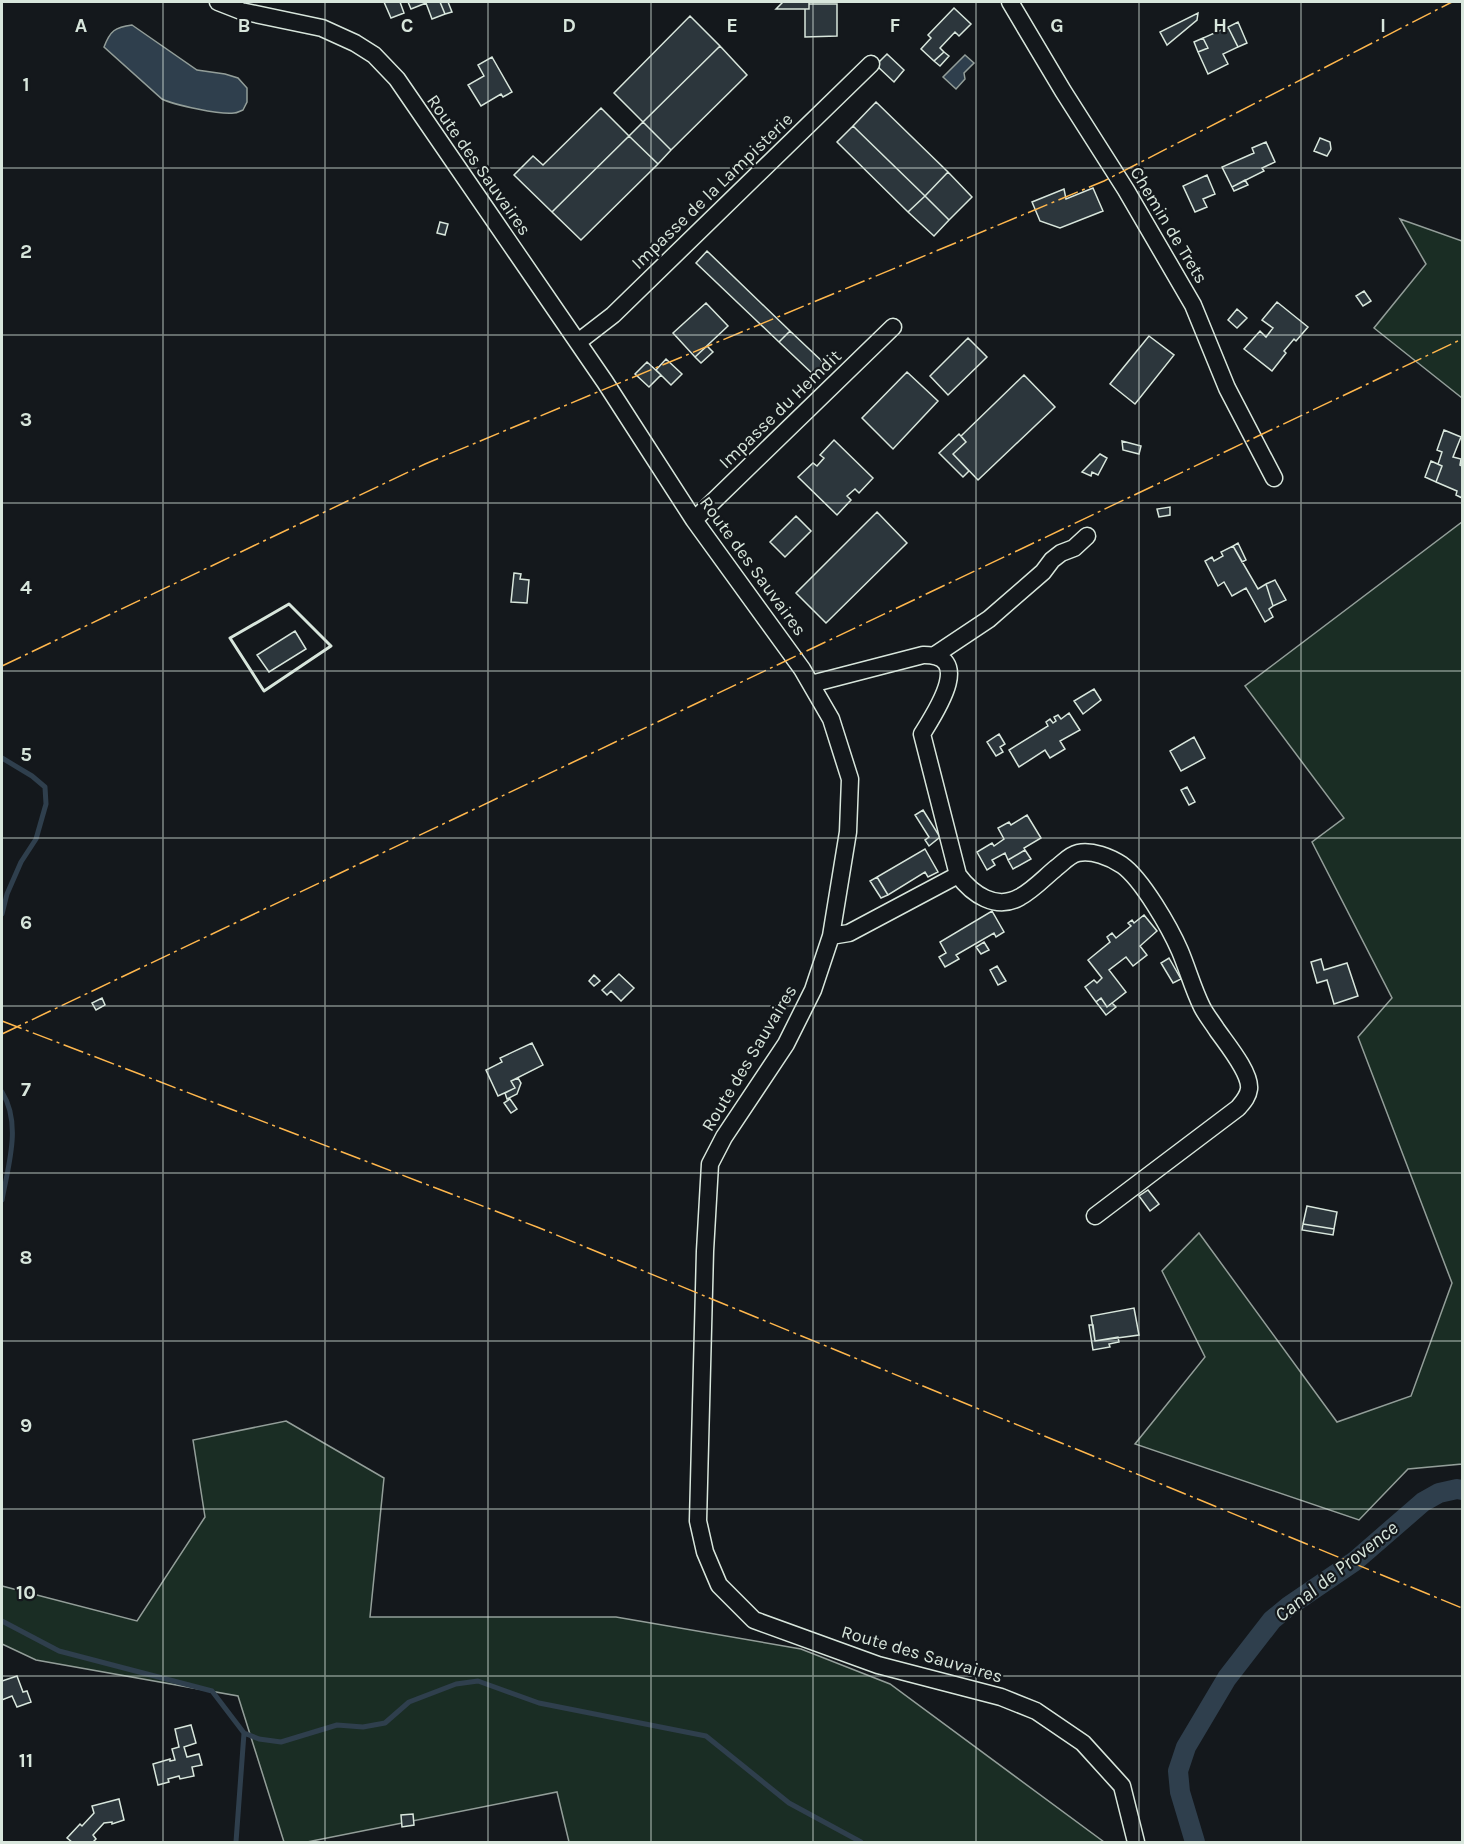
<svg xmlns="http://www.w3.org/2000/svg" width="1464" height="1844" font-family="Karla,sans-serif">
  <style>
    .green { fill: #1a2d24; stroke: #939e99; stroke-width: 1.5 }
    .water { fill: #2f3f4d; stroke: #939e99; stroke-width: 1.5 }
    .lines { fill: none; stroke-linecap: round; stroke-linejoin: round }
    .stream { stroke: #2f3f4d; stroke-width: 5 }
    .canal { stroke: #2f3f4d; stroke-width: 20 }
    .building { fill: #2c363c; stroke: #d8e6dc; stroke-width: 1.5 }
    .minor-casing { stroke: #d8e6dc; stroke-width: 19 }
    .minor { stroke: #14181c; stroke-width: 16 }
    .wall { stroke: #d8e6dc; stroke-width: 3 }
    .power { stroke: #ffb74d; stroke-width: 1.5; stroke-dasharray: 21 4.5 3 4.5; stroke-linecap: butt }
    .grid { fill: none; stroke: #d8e6dc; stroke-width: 1.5; stroke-opacity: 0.55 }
    .labels { text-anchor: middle; stroke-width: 4.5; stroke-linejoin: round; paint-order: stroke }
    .street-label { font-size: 18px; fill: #d8e6dc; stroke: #14181c }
    .water-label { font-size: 20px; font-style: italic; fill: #d8e6dc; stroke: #14181c }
    .grid-label { font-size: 20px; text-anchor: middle; font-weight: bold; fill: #d8e6dc; stroke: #14181c; stroke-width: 4.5; stroke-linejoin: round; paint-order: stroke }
  </style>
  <rect width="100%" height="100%" fill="#14181c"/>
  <!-- green -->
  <path class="green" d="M1400 219 1462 241V398L1374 328 1426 264Z
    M1462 522V1464L1408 1469 1359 1520 1135 1444 1205 1357 1162 1271 1199 1233 1337 1422 1411 1396 1452 1283 1358 1037 1392 998 1312 842 1344 818 1245 686Z
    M286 1421 384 1478 370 1617H616L801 1649 890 1684 1104 1842H569L557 1792 307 1842H284L238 1696 36 1660 2 1644V1586L137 1621 205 1517 193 1440Z"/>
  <!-- water -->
  <path class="water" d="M132 25 197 70 225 74 238 78 247 88V102L243 110C240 111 237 113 234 113 221 115 174 105 162 99L104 47C110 31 115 27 132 25Z
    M965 55 974 63 964 73 965 79 956 89 943 77Z"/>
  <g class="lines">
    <!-- stream -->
    <path class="stream" d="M2 758 32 776 45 787 46 804 36 839 21 862 7 894 2 914
      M2 1092C22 1124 8 1166 2 1200
      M2 1621 59 1651 212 1691 244 1733 236 1842
      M244 1733 259 1739 281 1742 337 1725 363 1727 385 1723 409 1702 456 1684 478 1681 539 1703 706 1736 789 1803 861 1842"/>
    <!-- canal -->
    <path class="canal" d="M1195 1842 1180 1792 1178 1771 1186 1747 1227 1678 1272 1620 1289 1606 1355 1561 1423 1502 1439 1493 1457 1489 1462 1490"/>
  </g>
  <!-- building -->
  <path class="building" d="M384 2H400L404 13 391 18Z
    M408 2H440L445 14 432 19 426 3 411 9Z
    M440 2H448L452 12 445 14Z
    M783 2H809V9H776Z
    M809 4H837V36L805 37V9H809Z
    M954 8 971 24 959 36 955 32 940 48 944 52 934 61 921 49 931 38 928 35Z
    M1198 13 1197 20 1167 45 1160 32Z
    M690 16 720 46 643 122 614 93Z
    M1238 22 1247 43 1238 47 1228 27Z
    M1228 27 1238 47 1223 54 1228 64 1208 74 1198 52 1208 48 1203 38Z
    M1203 38 1208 48 1198 52 1194 42Z
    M720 46 747 75 671 150 643 122Z
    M944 52 949 56 940 66 934 61Z
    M887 54 904 70 894 82 876 65Z
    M492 57 512 92 503 97 501 94 481 106 468 85 484 76 478 65Z
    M876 102 948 172 925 196 853 126Z
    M601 108 629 136 552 212 514 175 533 156 543 165Z
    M643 122 671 150 658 164 629 136Z
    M853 126 925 196 908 212 837 142Z
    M629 136 658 164 581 240 552 212Z
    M1320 138 1330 142 1331 149 1327 156 1314 151Z
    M1266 142 1275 162 1262 168 1264 171 1232 187 1222 167 1254 153 1252 148Z
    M948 172 972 197 949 220 925 196Z
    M1207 175 1215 194 1203 199 1207 207 1195 212 1183 186Z
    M1245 180 1248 185 1234 191 1232 187Z
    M1093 188 1103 211 1060 228 1040 221 1032 202 1064 189 1066 199Z
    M925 196 949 220 934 236 908 212Z
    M440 222 448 224 445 235 437 233Z
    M707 251 790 331 779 342 696 263Z
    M1364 291 1371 301 1363 306 1356 296Z
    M1277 302 1308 327 1296 341 1294 339 1284 351 1286 353 1272 371 1244 349 1260 331 1266 337 1273 328 1262 320Z
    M706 303 728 326 695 357 673 333Z
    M1237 309 1247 318 1237 328 1228 320Z
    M790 331 825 364 814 375 779 342Z
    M1149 336 1174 355 1135 404 1110 384Z
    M968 338 987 357 948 395 930 376Z
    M707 346 713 352 701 363 695 357Z
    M666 359 682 374 671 385 656 370Z
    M647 362 661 375 649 387 635 374Z
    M907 372 938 401 893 449 862 418Z
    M1024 375 1055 407 978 480 953 454 966 442 961 436Z
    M1444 430 1461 437 1453 457 1461 459 1460 465 1462 466V498L1456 495 1457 491 1436 482 1442 466 1438 464 1442 452 1437 450Z
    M959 434 966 442 953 454 969 471 963 477 939 453Z
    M834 440 873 478 859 493 855 489 847 496 851 500 837 515 798 477 813 463 817 466 824 458 820 455Z
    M1122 441 1141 446 1139 454 1123 450Z
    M1100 454 1107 458 1098 475 1092 472 1091 476 1082 472Z
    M1431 461 1442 466 1436 482 1425 477Z
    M1170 507V515L1159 517 1157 509Z
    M877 512 907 543 826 623 796 593Z
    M796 516 811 531 785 557 770 542Z
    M1238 543 1246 560 1242 562 1233 546Z
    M1233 546 1258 589 1266 584 1273 606 1269 609 1273 617 1265 622 1246 588 1232 596 1224 582 1218 586 1205 561 1212 557 1214 561 1223 556 1221 552Z
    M514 573 521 574 520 579 529 580 527 603 511 602Z
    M1275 580 1286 600 1273 606 1266 584Z
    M295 631 306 649 269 672 257 655Z
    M1094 689 1101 700 1083 714 1074 701Z
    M1069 713 1080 730 1060 741 1065 749 1050 758 1045 750 1019 767 1009 750 1048 726 1046 722 1050 719 1053 723 1056 721 1054 717 1058 715 1061 719Z
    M999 734 1005 744 1000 747 1003 752 996 756 987 742Z
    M1194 737 1205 758 1181 771 1170 751Z
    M1187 787 1195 802 1189 805 1181 790Z
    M923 810 940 837 929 846 925 840 929 837 915 815Z
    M1027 815 1041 838 1024 848 1025 850 1008 860 1005 853 992 860 995 865 987 870 977 852 992 843 994 846 1004 839 998 828 1009 822 1011 825Z
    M925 849 938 872 928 877 925 872 888 895 877 877Z
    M1025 850 1031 859 1013 869 1008 860Z
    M877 877 888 895 881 898 870 881Z
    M992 911 1004 932 996 937 994 933 956 955 959 959 945 967 939 957 946 953 940 942Z
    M1144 915 1157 931 1140 946 1147 955 1133 966 1126 957 1109 970 1126 992 1107 1007 1101 998 1096 1002 1085 987 1094 980 1097 983 1102 978 1088 960 1110 942 1107 937 1112 933 1116 938 1131 926 1128 923 1132 920 1134 923Z
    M984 942 989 950 981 954 976 947Z
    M1169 958 1181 979 1173 983 1161 963Z
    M1321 959 1324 970 1347 963 1358 996 1334 1004 1327 980 1317 983 1311 962Z
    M997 966 1006 981 998 985 990 970Z
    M619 974 634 988 621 1001 611 991 607 995 602 990Z
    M594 975 600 981 594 986 589 981Z
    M102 998 105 1005 96 1010 92 1003Z
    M1101 998 1107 1007 1112 1003 1116 1007 1106 1015 1096 1002Z
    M532 1043 543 1065 511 1081 515 1088 498 1096 486 1070 502 1062 500 1058Z
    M518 1078 521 1083 517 1094 507 1099 505 1093 515 1088 511 1081Z
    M510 1099 517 1109 511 1113 504 1103Z
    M1148 1190 1159 1204 1150 1211 1139 1196Z
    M1307 1206 1337 1212 1334 1229 1303 1224Z
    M1303 1224 1334 1229 1333 1235 1302 1230Z
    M1134 1308 1139 1335 1095 1341 1091 1316Z
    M1089 1325H1093L1095 1341 1118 1337 1119 1342 1109 1344 1110 1347 1093 1350Z
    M17 1676 23 1692 27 1691 31 1702 17 1707 12 1696 2 1700V1681Z
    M191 1725 196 1743 184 1747 187 1757 199 1754 202 1765 192 1767 194 1776 180 1779 179 1776 168 1779 169 1782 158 1785 153 1764 170 1759V1761L175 1760 172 1749 179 1747 175 1729Z
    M119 1799 124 1820 112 1824V1822L104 1823 93 1835 96 1839 93 1842H72L67 1838 80 1824 82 1826 94 1813 92 1806Z
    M413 1814 414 1825 402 1827 401 1815Z"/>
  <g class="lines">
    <!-- minor casing -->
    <g class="minor-casing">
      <path id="minor" d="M218 2 241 11 322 28 355 43 374 55 397 79 605 382 694 520 802 669 831 719 850 779 848 832 831 936 813 990 786 1044 724 1137 710 1164 705 1251 698 1521 705 1552 719 1585 754 1620 878 1665 1001 1697 1036 1711 1083 1743 1122 1786 1136 1842
        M1010 2 1063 91 1126 190 1193 305 1227 388 1274 478
        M578 342 613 315 871 64
        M694 520 893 327
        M935 655 989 619 1043 572 1052 560 1061 553 1074 548 1087 536
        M811 684 923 655C975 654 935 713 922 734L958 875C972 894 996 911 1020 897 1033 890 1044 878 1056 868 1063 863 1069 855 1078 853 1092 850 1110 857 1122 865 1142 879 1170 928 1180 951 1188 970 1193 989 1202 1007 1206 1015 1212 1022 1217 1030 1226 1043 1251 1073 1249 1089 1248 1097 1243 1102 1238 1108L1095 1216
        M831 936 849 933 958 875"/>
    </g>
    <!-- minor -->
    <use href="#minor" class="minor"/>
    <!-- wall -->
    <path class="wall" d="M289 604 331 646 264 691 230 638Z"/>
    <!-- power -->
    <path class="power" d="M2 666 425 464 1104 181 1452 2
      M2 1021 537 1227 1462 1608
      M2 1034 1462 339"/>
  </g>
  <!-- grid -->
  <path class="grid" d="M163 2V1842M325 2V1842M488 2V1842M651 2V1842M813 2V1842M976 2V1842M1139 2V1842M1301 2V1842M2 168H1462M2 335H1462M2 503H1462M2 671H1462M2 838H1462M2 1006H1462M2 1173H1462M2 1341H1462M2 1509H1462M2 1676H1462"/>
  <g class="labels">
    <!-- street labels -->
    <g class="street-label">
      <text transform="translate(479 165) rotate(55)" y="6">Route des Sauvaires</text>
      <text transform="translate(712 191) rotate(-44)" y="6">Impasse de la Lampisterie</text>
      <text transform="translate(1169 225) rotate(59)" y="6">Chemin de Trets</text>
      <text transform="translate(780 409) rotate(-44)" y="6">Impasse du Hemdit</text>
      <text transform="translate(753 566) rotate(54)" y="6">Route des Sauvaires</text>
      <text transform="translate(749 1058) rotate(-59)" y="6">Route des Sauvaires</text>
      <text transform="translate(922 1654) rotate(16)" y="6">Route des Sauvaires</text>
    </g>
    <!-- water labels -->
    <g class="water-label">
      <text transform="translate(1336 1571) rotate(-38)" y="7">Canal de Provence</text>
    </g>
  </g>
  <g class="grid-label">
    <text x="81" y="32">A</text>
    <text x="244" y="32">B</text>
    <text x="407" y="32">C</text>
    <text x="569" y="32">D</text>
    <text x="732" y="32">E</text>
    <text x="895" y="32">F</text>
    <text x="1057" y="32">G</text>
    <text x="1220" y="32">H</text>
    <text x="1383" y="32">I</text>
    <text x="26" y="91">1</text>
    <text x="26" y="258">2</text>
    <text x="26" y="426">3</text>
    <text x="26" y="594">4</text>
    <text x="26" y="761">5</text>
    <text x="26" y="929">6</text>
    <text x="26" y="1096">7</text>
    <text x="26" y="1264">8</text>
    <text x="26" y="1432">9</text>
    <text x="26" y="1599">10</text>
    <text x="26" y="1767">11</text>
  </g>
  <!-- border -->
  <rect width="1464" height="1844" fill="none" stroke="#d8e6dc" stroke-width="6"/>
</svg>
